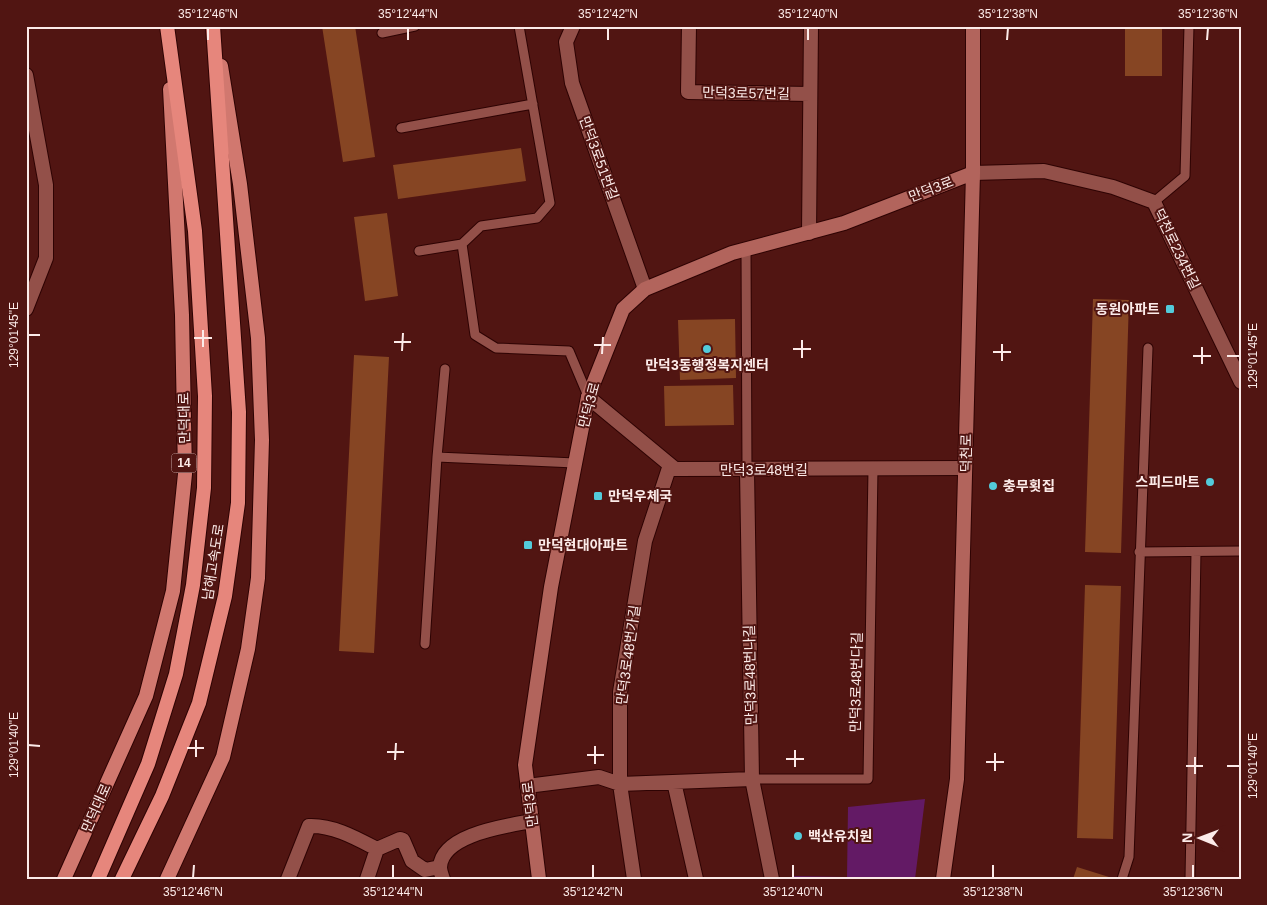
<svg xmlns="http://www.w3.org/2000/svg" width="1267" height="905" font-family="Helvetica,'Noto Sans KR',sans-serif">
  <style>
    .green { fill: #631a65 }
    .building { fill: #864523 }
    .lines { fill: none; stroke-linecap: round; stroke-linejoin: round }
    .service-casing { stroke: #2e0303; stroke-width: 11 }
    .minor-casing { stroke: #2e0303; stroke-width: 16 }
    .secondary-casing { stroke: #2e0303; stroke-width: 16 }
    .primary-casing { stroke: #2e0303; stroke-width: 16 }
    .trunk-casing { stroke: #2e0303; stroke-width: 16 }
    .service { stroke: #935049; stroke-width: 9 }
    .minor { stroke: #935049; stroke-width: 14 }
    .secondary { stroke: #b2645c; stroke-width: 14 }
    .primary { stroke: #d1786f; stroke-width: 14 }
    .trunk { stroke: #e6867c; stroke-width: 14 }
    .ticks { fill: none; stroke: #fcebe9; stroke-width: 2 }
    .poi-dot { fill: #53cbda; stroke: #511512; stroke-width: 2 }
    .labels { text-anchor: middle; stroke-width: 4; stroke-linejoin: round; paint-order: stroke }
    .shield { fill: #511512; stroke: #c9aba8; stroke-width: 1 }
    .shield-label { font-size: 12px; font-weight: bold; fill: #fcebe9 }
    .street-label { font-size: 14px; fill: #fcebe9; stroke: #511512 }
    .poi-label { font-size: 14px; font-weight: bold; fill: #fcebe9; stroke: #511512; text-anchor: start }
    .neatline { fill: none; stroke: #fcebe9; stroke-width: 2 }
    .ticks-label { font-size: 12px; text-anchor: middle; fill: #fcebe9 }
  </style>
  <rect width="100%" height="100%" fill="#511512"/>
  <!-- green -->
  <path class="green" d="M925 799 915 879H793L792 876 847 877 848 807Z"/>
  <!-- building -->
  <path class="building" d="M322 26H355L375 157 343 162Z
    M1125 26H1162V76H1125Z
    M521 148 526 181 398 199 393 165Z
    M387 213 398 296 365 301 354 217Z
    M1093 299 1129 300 1121 553 1085 552Z
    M735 319 736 378 680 380 678 320Z
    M354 355 389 357 374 653 339 651Z
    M733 385 734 425 665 426 664 386Z
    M1085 585 1121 586 1113 839 1077 838Z
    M1077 867 1109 877 1108 879H1073Z"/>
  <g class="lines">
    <!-- service casing -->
    <g class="service-casing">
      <path id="service" d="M519 26 550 203 537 218 481 226 462 244 475 335 496 348 569 351 588 396
        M382 33 415 26
        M401 128 533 104
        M1154 202 1185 176 1189 26
        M746 250 747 470
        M419 251 462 244
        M437 457 445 369
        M1139 552 1241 551
        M425 644 437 457 575 463
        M752 779H868L873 469
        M1122 879 1129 857 1148 348
        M1190 879 1196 552"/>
    </g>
    <!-- minor casing -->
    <g class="minor-casing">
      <path id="minor" d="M573 26 566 42 572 83 645 289
        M689 26 688 92 810 94
        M26 75 46 185V258L26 309
        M973 173 1044 171 1113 187 1154 202 1241 382
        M809 233 811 26
        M588 397 675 469 965 468
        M747 470 752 779 772 879
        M674 782 696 879
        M527 786 599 777 620 784 752 779
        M288 879 309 826C333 825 356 838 377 849
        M367 879 377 849 400 839 403 840 412 861 425 870 440 867
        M443 879C442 876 440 871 440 867 442 834 507 826 532 821
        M634 879 620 784V692L645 541 670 465"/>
    </g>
    <!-- secondary casing -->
    <g class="secondary-casing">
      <path id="secondary" d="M539 879 525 765 551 587 588 397 623 309 645 289 732 253 844 223 973 173
        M943 879 957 779 973 173V26"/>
    </g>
    <!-- primary casing -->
    <g class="primary-casing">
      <path id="primary" d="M64 879 146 696 173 591 185 474 182 315 170 89
        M167 879 223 757 248 649 258 578 262 440 258 338 240 184 221 66"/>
    </g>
    <!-- trunk casing -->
    <g class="trunk-casing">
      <path id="trunk" d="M98 879 148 764 176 674 193 585 204 488 205 396 195 231 167 26
        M122 879 162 796 199 703 225 596 238 503 239 412 213 26"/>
    </g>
    <!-- service -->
    <use href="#service" class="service"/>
    <!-- minor -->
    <use href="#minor" class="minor"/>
    <!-- secondary -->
    <use href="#secondary" class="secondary"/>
    <!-- primary -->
    <use href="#primary" class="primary"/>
    <!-- trunk -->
    <use href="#trunk" class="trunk"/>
  </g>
  <!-- ticks -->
  <path class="ticks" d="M208 40V28M408 40V28M608 40V28M808 40V28M1007 40 1008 28M1207 40 1208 28M28 335H40M194 338H212M394 342H411M594 345H611M203 347V330M793 349H811M402 351 403 333M993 352H1011M602 354 603 337M1193 356H1211M1227 356H1240M802 358V340M1002 361V344M1202 364V347M28 745 40 746M187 748H204M387 752H404M587 755H604M196 757V740M786 759H804M395 760 396 743M986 762H1004M595 764V746M1186 766H1203M1227 766H1240M795 767V750M995 771V753M1195 774V757M193 878 194 865M393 878V865M593 878V865M793 878V865M993 878V865M1193 878V865"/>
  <!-- markers -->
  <g class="poi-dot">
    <rect x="1165" y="304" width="10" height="10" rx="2.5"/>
    <circle cx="707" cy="349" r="5"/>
    <circle cx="1210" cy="482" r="5"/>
    <circle cx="993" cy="486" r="5"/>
    <rect x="593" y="491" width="10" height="10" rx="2.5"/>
    <rect x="523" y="540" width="10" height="10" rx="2.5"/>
    <circle cx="798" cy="836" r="5"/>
  </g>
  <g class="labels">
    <!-- shield labels -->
    <rect class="shield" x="171.5" y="453.5" width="25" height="19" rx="4"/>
    <g class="shield-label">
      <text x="184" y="467">14</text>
    </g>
    <!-- street labels -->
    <g class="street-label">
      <text transform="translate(746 93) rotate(1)" y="5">만덕3로57번길</text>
      <text transform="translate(599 158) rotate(70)" y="5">만덕3로51번길</text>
      <text transform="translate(931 189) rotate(-21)" y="5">만덕3로</text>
      <text transform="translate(1177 249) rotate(64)" y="5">덕천로234번길</text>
      <text transform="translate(589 405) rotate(-75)" y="5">만덕3로</text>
      <text transform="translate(184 418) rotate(-91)" y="5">만덕대로</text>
      <text transform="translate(966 453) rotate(-89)" y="5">덕천로</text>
      <text x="764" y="475">만덕3로48번길</text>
      <text transform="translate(213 562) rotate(-81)" y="5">남해고속도로</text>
      <text transform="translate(628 655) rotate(-82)" y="5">만덕3로48번가길</text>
      <text transform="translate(750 675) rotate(-91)" y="5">만덕3로48번나길</text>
      <text transform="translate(856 682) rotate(-89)" y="5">만덕3로48번다길</text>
      <text transform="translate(530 804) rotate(-97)" y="5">만덕3로</text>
      <text transform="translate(96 808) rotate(-66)" y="5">만덕대로</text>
    </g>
    <!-- poi labels -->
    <g class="poi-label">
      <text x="1160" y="314" text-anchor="end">동원아파트</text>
      <text x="707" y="370" text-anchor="middle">만덕3동행정복지센터</text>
      <text x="1200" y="487" text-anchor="end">스피드마트</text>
      <text x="1003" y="491">충무횟집</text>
      <text x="608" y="501">만덕우체국</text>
      <text x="538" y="550">만덕현대아파트</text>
      <text x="808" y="841">백산유치원</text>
    </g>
  </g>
  <!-- border -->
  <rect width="1267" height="905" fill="none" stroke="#511512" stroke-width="55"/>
  <!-- north arrow -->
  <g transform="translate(1200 838) rotate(271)" stroke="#511512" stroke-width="4" paint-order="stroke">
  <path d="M0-4L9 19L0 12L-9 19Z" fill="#fcebe9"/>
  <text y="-8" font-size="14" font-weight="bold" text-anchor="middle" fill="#fcebe9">N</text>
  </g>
  <rect x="28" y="28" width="1212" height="850" class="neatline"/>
  <g class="ticks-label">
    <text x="208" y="18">35°12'46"N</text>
    <text x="408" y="18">35°12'44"N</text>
    <text x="608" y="18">35°12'42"N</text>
    <text x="808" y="18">35°12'40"N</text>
    <text x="1008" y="18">35°12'38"N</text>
    <text x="1208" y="18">35°12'36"N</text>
    <text transform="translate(14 335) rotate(-90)" y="4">129°01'45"E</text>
    <text transform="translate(1253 356) rotate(-90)" y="4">129°01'45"E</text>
    <text transform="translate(14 745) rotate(-90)" y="4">129°01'40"E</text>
    <text transform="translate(1253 766) rotate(-90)" y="4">129°01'40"E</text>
    <text x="193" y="896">35°12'46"N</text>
    <text x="393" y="896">35°12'44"N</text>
    <text x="593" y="896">35°12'42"N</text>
    <text x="793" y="896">35°12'40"N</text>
    <text x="993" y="896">35°12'38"N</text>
    <text x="1193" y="896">35°12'36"N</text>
  </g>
</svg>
